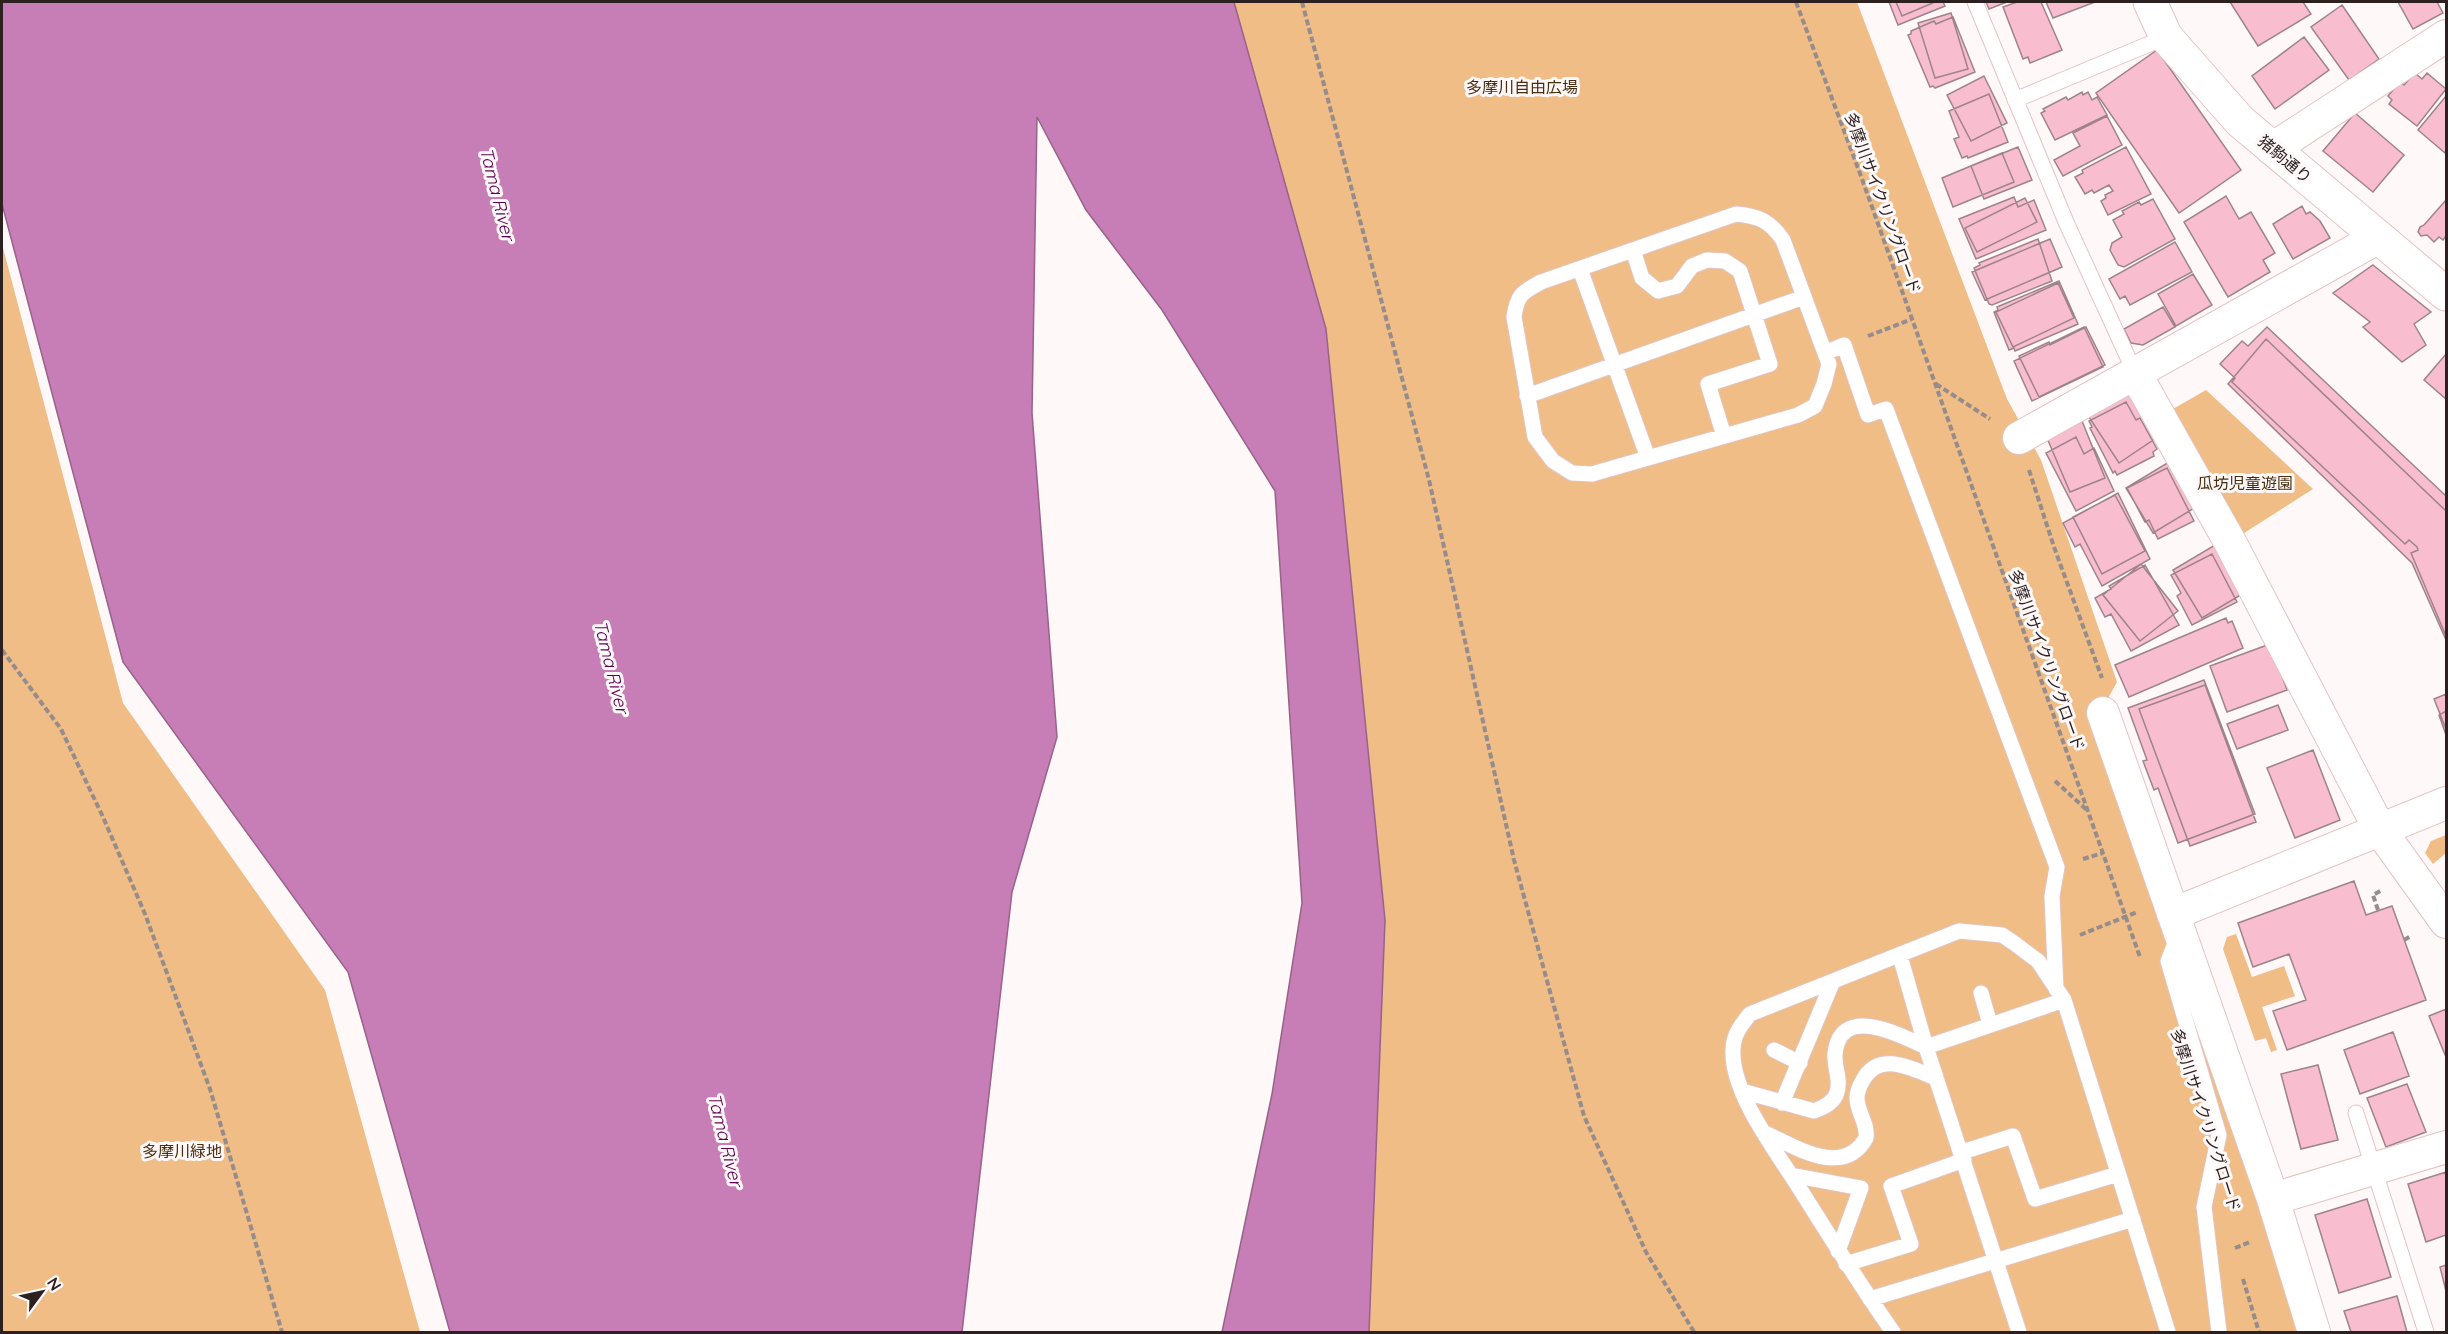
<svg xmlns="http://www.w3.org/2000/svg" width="2448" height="1334" font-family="Quicksand,'Noto Sans JP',sans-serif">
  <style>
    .green { fill: #efbd85 }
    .water { fill: #c77eb6; stroke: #986289; stroke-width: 1.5 }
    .building { fill: #f8becf; stroke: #9e838b; stroke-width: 1.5 }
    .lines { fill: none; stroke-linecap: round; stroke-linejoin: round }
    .service-casing { stroke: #e3c4c2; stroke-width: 17 }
    .minor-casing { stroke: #e3c4c2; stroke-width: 34 }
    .tertiary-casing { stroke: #e3c4c2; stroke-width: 35 }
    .path { stroke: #958c8b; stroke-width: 4; stroke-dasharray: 6 3; stroke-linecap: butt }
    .service { stroke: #fff; stroke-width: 15 }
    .minor { stroke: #fff; stroke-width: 32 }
    .tertiary { stroke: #fff; stroke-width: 33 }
    .labels { text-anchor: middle; stroke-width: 6; stroke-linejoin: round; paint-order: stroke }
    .park-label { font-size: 16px; fill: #482e0f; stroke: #fff8f8 }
    .street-label { font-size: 16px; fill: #2c2120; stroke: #fff8f8 }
    .water-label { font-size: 18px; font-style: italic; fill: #5d0051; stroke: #fff8f8 }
  </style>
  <rect width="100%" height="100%" fill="#fff8f8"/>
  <!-- green -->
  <path class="green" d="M1234 2H1857L2007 399 2041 460 2117 682 2097 718 2303 1332H1369L1385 920 1326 329Z
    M2 244 123 703 325 990 420 1332H2Z
    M2206 390 2313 489 2230 542 2159 417Z
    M2446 835V853L2433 864 2425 853 2431 841Z
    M2236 934 2252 977 2284 966 2295 996 2262 1007 2277 1050 2271 1052 2266 1038 2255 1041 2223 949 2227 937Z"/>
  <!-- water -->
  <path class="water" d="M2 2H1234L1326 329 1385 920 1369 1332H1222L1272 1094 1302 903 1275 491 1162 310 1086 210 1037 117 1032 413 1057 737 1012 892 962 1332H450L348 972 123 662 2 204Z"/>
  <!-- building -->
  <path class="building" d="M1889 2H1943L1945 6 1898 25Z
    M1896 2H1935L1902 16Z
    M1986 2H2007L1989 9Z
    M2017 2H2041L2062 50 2030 63 2028 57 2023 59 2003 7Z
    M2046 2H2095L2053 18Z
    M2230 2H2303L2311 14 2258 46Z
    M2398 2H2437L2443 13 2413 29Z
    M2342 5 2379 59 2349 80 2311 27Z
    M1951 13 1968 69 1935 78 1918 23Z
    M1953 17 1975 72 1935 88 1933 86 1930 87 1908 35 1911 34V31L1934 21 1936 24Z
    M2304 37 2329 70 2275 109 2252 76Z
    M2157 50 2241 170 2179 213 2096 93Z
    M2415 73 2422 79 2427 73 2446 89 2417 126 2389 104 2392 100 2388 96 2400 82 2404 85Z
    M1984 76 2007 123 1971 141 1947 95Z
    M2082 92 2083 95 2088 92 2092 100 2097 97 2107 115 2055 140 2041 113 2045 111 2043 109 2066 97 2068 100Z
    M1989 94 2008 142 1968 158 1967 156 1962 158 1954 139 1959 137 1949 111Z
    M2446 96V150L2445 153 2418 130Z
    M2355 113 2404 155 2373 192 2323 151Z
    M2107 116 2122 145 2063 176 2054 160 2080 146 2073 133Z
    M2018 147 2032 180 1984 199 1971 166Z
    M2126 147 2151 194 2108 215 2101 201 2106 198 2105 195 2113 191 2109 185 2094 193 2092 190 2085 194 2075 177 2083 173 2082 170Z
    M2002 153 2014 182 1953 207 1942 178Z
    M2226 196 2239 219 2251 212 2275 253 2263 260 2270 272 2228 297 2184 222Z
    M2014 197 2018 207 2034 200 2046 230 1976 259 1959 219Z
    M2025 198 2037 222 1977 252 1965 228Z
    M2153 199 2175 239 2124 267 2118 265 2110 250 2112 243 2122 237 2113 220 2124 214 2122 211 2139 202 2141 205Z
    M2446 200V236L2443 240 2439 237 2434 242 2427 235 2421 236 2418 232 2420 227 2424 225Z
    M2302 206 2306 214 2310 212 2320 221 2330 238 2293 259 2273 224Z
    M2038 239 2052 281 1992 305 1989 304 1974 268 1980 265 1979 263Z
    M2050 239 2062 267 1985 300 1972 272Z
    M2175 242 2192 272 2130 305 2125 296 2120 299 2109 279Z
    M2373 265 2431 312 2414 324 2426 345 2402 362 2363 327 2370 322 2333 293Z
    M2193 274 2212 305 2176 326 2158 294Z
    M2059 281 2078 324 2015 351 2014 348 2009 350 1994 312 1998 310 1997 307Z
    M2058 283 2074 318 2013 347 1996 312Z
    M2163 307 2175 327 2143 345 2131 343 2124 329Z
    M2084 327 2103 367 2032 401 2014 361Z
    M2086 327 2105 365 2039 397 2019 356 2049 342 2050 345Z
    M2267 327 2446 496V636L2411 553 2418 550 2417 547 2409 540 2405 544 2232 382 2235 378 2220 364 2242 341 2248 346Z
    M2266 339 2446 511V640L2412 563 2228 384Z
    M2446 354V399L2424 380Z
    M2128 388 2159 436 2119 463 2087 414Z
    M2126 402 2136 420 2140 418 2157 449 2153 452 2154 456 2117 475 2115 471 2113 473 2090 428 2092 427 2089 421Z
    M2080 416 2105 478 2070 492 2044 431Z
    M2076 437 2084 454 2094 448 2114 491 2076 511 2046 453Z
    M2169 462 2196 507 2153 533 2126 488Z
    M2167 468 2194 521 2158 539 2149 520 2145 522 2127 488Z
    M2118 493 2150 559 2102 586 2080 544 2075 547 2063 523Z
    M2115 495 2145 551 2102 574 2073 517Z
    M2215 545 2244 593 2202 618 2173 570Z
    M2212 554 2237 602 2192 625 2177 596 2181 593 2171 575Z
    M2141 564 2178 611 2140 641 2103 595Z
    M2145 565 2179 625 2131 651 2111 614 2105 617 2095 598 2111 589 2109 586Z
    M2226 618 2228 623 2232 621 2243 648 2129 697 2115 665Z
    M2270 644 2287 690 2227 712 2210 666Z
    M2204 680 2255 814 2178 843 2158 788 2154 790 2143 761 2147 760 2128 708Z
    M2205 685 2256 822 2190 846 2139 709Z
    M2446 694V729L2434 699Z
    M2278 705 2288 730 2237 749 2227 724Z
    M2446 711V735L2439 715Z
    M2313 750 2340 820 2295 838 2267 768Z
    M2354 881 2366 915 2392 906 2426 1000 2287 1050 2273 1011 2306 1000 2289 954 2253 967 2238 923Z
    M2446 1009V1057L2429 1016Z
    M2393 1032 2409 1076 2360 1094 2344 1050Z
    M2318 1065 2338 1140 2301 1149 2281 1074Z
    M2407 1084 2426 1132 2386 1147 2367 1098Z
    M2446 1172V1235L2426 1242 2408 1184Z
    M2367 1199 2391 1277 2339 1293 2315 1215Z
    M2446 1265V1291L2440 1267Z
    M2397 1296 2407 1332H2351L2344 1311Z"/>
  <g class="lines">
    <!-- service casing -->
    <g class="service-casing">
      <path id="service" d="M1975 2 2066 222 2135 373
        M2015 100 2166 37
        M1736 214C1759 216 1770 221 1783 240L1829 364 1824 384 1815 406 1798 415 1592 474 1572 473 1553 461 1535 437 1514 317C1517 295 1522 292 1541 282Z
        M1633 250 1642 278 1658 291 1677 286 1692 266 1707 260 1725 261 1740 271 1770 364 1708 384 1724 436
        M1580 269 1648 458
        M1825 353 1844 345 1868 415 1886 409 2057 867 2052 896 2056 989
        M1527 396 1804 297
        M2178 936 2168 961 2219 1135 2204 1207 2219 1332
        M1900 956 1926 1047 2019 1332
        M1981 993 1990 1024
        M1774 1050 1800 1063
        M1742 1091 1814 1111C1822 1108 1832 1104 1836 1095 1842 1081 1834 1068 1835 1054 1840 1003 1900 1035 1926 1047L2064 1000
        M1782 1103 1833 981
        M2356 1113 2426 1332
        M1763 1132C1794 1146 1843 1179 1866 1138 1868 1123 1857 1112 1857 1098 1857 1092 1860 1085 1863 1080 1879 1050 1912 1069 1936 1078
        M1962 1152 2013 1136 2035 1199 2118 1174
        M1791 1175 1861 1188 1838 1251
        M1846 1264 1911 1244 1891 1186 1964 1160
        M1870 1299 2133 1219
        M1893 1332C1859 1284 1829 1235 1798 1186 1776 1151 1731 1093 1733 1050 1733 1035 1741 1025 1750 1014L1959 931 2002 935 2014 943 2038 961 2064 1000 2168 1332"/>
    </g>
    <!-- minor casing -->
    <g class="minor-casing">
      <path id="minor" d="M2272 149 2446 36
        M2135 373 2230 542 2380 830 2446 922
        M2019 438 2379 237
        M2103 713 2273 1199 2314 1332
        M2173 914 2446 803
        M2273 1199 2446 1147"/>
    </g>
    <!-- tertiary casing -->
    <g class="tertiary-casing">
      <path id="tertiary" d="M2150 2 2166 37 2240 121 2446 294"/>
    </g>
    <!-- path -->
    <path class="path" d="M1302 2 1429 480 1514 860 1584 1116 1646 1252 1694 1332
      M1796 2 1862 179 2140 957
      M1868 336 1912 319
      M1936 384 1990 419
      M2029 470 2054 547 2102 678
      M2 650 61 729 103 817 145 914 210 1089 282 1332
      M2055 781 2087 810
      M2083 859 2103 853
      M2378 910 2373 895 2382 890
      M2080 935 2137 912
      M2404 940 2411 936
      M2235 1248 2250 1242
      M2243 1279 2259 1332"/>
    <!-- service -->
    <use href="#service" class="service"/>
    <!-- minor -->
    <use href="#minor" class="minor"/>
    <!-- tertiary -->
    <use href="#tertiary" class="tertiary"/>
  </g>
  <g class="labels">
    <!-- park labels -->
    <g class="park-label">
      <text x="1522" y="93">多摩川自由広場</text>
      <text x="2245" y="489">瓜坊児童遊園</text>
      <text x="182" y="1157">多摩川緑地</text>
    </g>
    <!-- street labels -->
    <g class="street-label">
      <text transform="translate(2285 159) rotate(40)" y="6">猪駒通り</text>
      <text transform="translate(1883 203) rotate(70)" y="6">多摩川サイクリングロード</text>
      <text transform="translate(2047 660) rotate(70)" y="6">多摩川サイクリングロード</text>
      <text transform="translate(2206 1120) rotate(72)" y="6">多摩川サイクリングロード</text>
    </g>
    <!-- water labels -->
    <g class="water-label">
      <text transform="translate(497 194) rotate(76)" y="6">Tama River</text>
      <text transform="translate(611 667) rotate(76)" y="6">Tama River</text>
      <text transform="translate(725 1140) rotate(76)" y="6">Tama River</text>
    </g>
  </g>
  <!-- border -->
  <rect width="2448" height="1334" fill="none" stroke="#2c2120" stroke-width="6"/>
  <!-- north arrow -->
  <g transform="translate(42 1292) rotate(57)" stroke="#fff8f8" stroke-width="4.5" paint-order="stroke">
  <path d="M0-4.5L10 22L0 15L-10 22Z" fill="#2c2120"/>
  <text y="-9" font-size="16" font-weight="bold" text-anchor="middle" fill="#2c2120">N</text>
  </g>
</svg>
